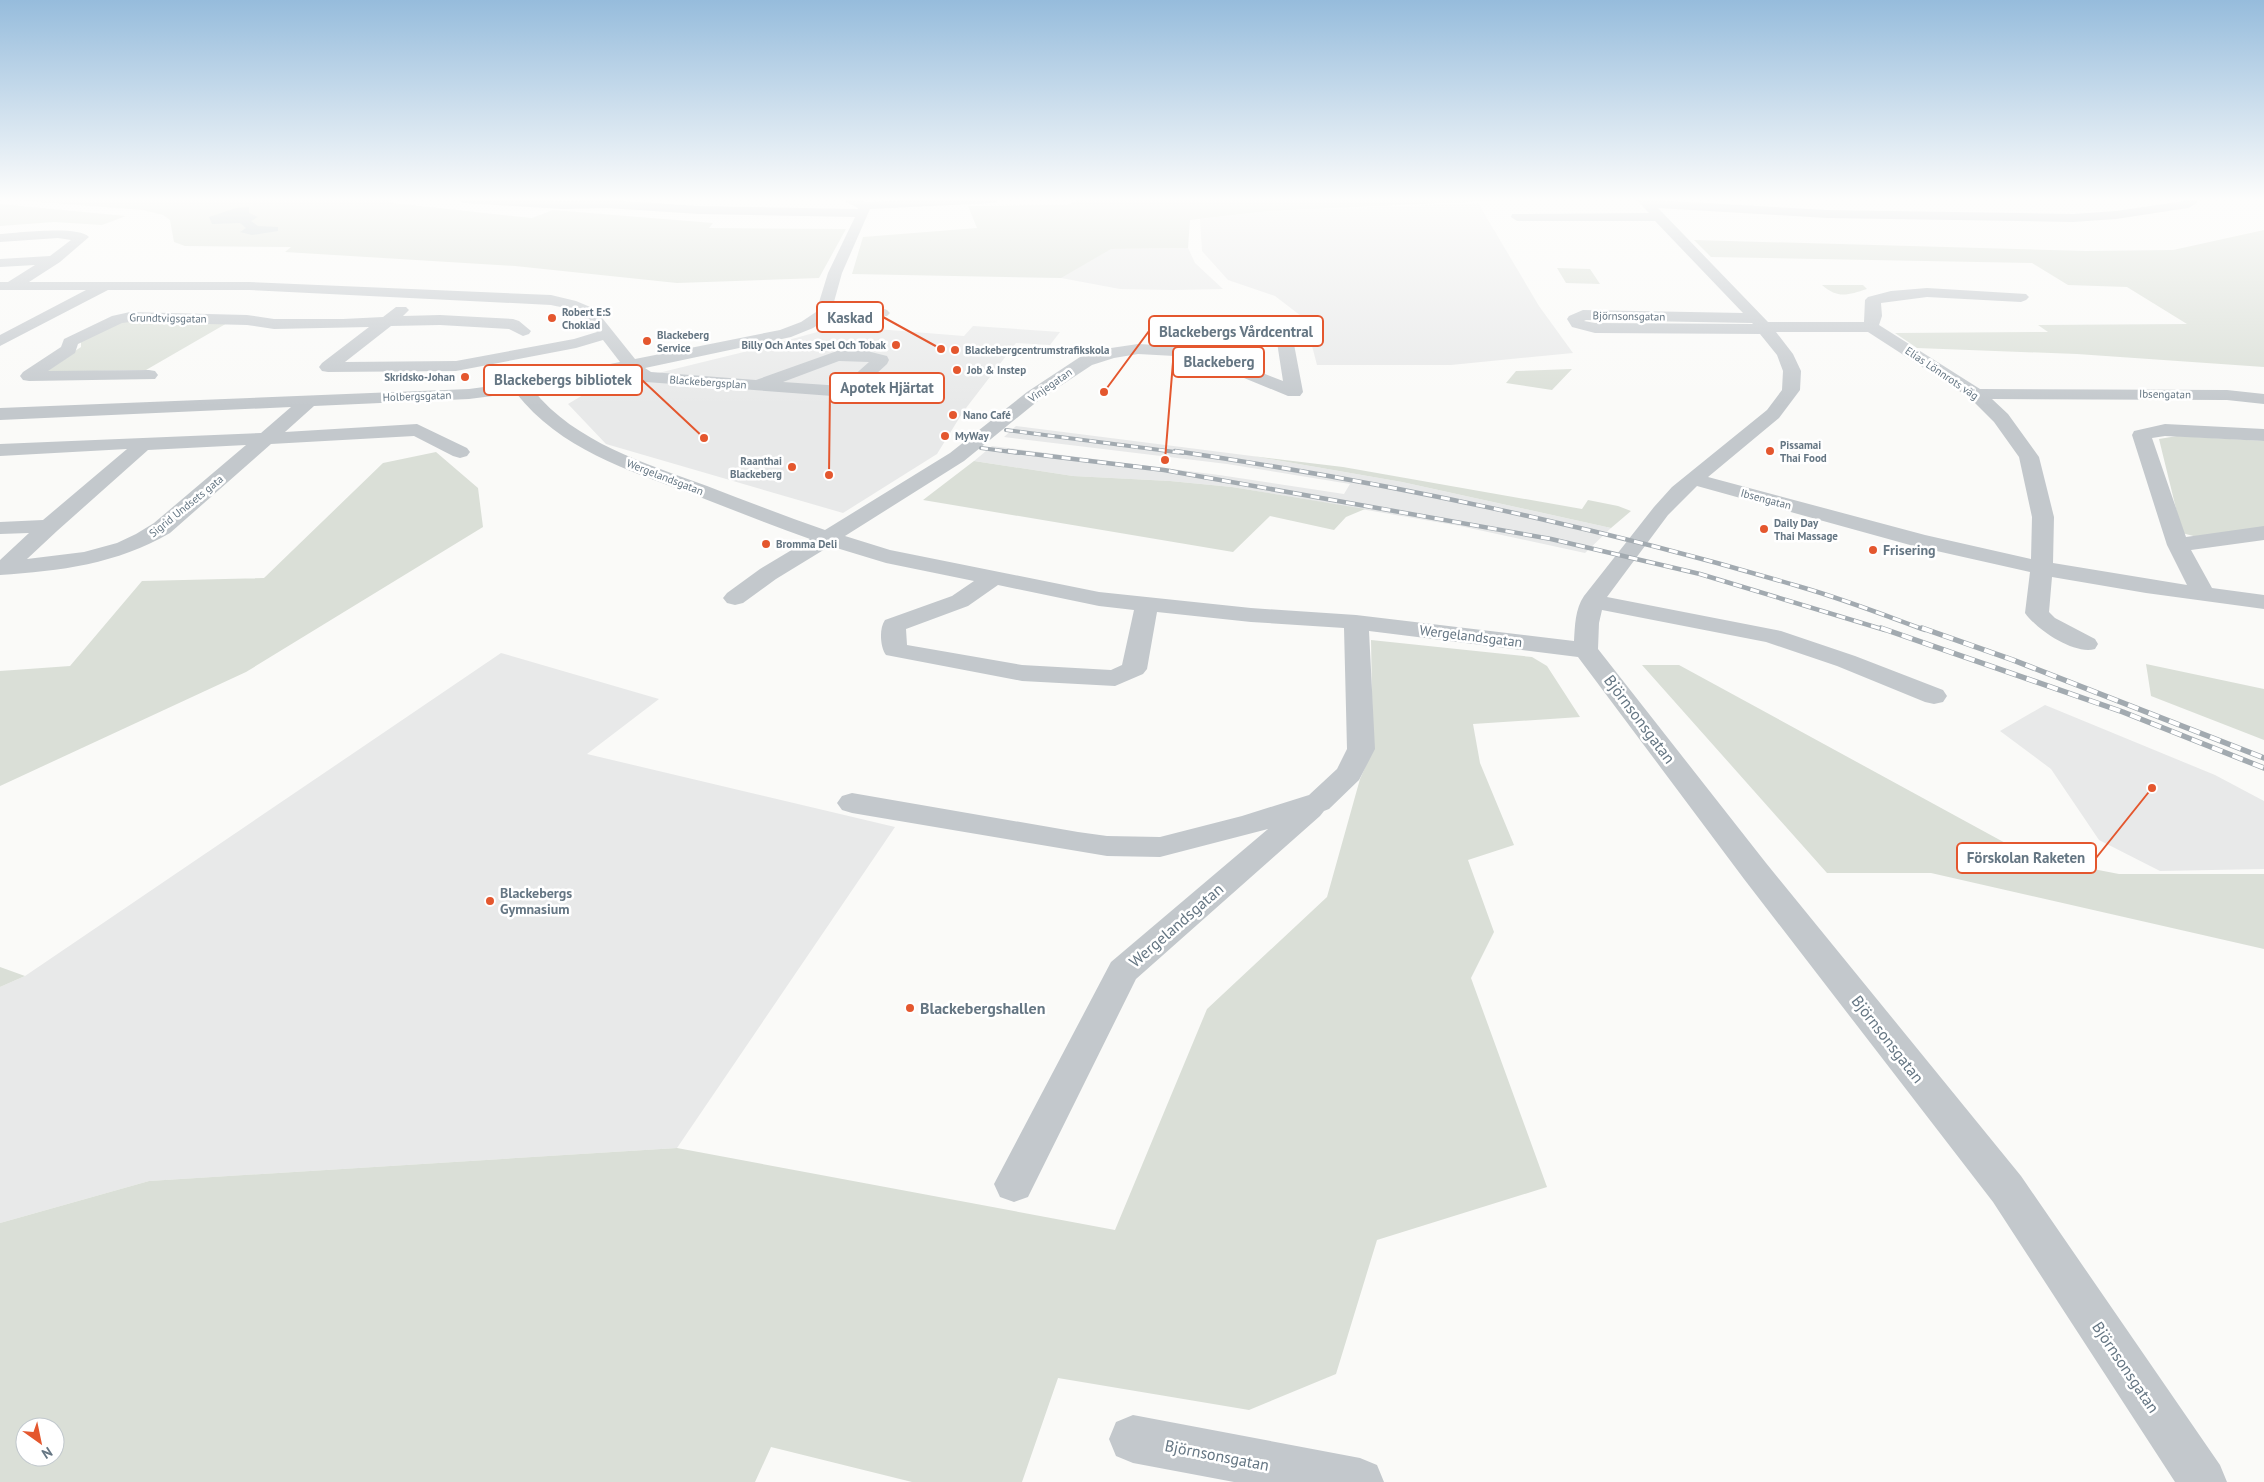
<svg xmlns="http://www.w3.org/2000/svg" width="2264" height="1482" font-family="'PT Sans',sans-serif">
  <style>
    .built { fill: #e8e9e9 }
    .green { fill: #dadfd7; fill-rule: evenodd }
    .water { fill: #bbc7cb }
    .lines { fill: none; stroke-linecap: round; stroke-linejoin: round }
    .minor { fill: #c3c8cc; fill-rule: evenodd }
    .rail-far2-casing { stroke: #a2aab0; stroke-width: 4 }
    .rail-far1-casing { stroke: #a2aab0; stroke-width: 4.5 }
    .rail-casing { stroke: #a2aab0; stroke-width: 5.5 }
    .rail-far2 { stroke: #fff; stroke-width: 2.5; stroke-dasharray: 7; stroke-linecap: butt }
    .rail-far1 { stroke: #fff; stroke-width: 3; stroke-dasharray: 9; stroke-linecap: butt }
    .rail { stroke: #fff; stroke-width: 4; stroke-dasharray: 11; stroke-linecap: butt }
    .poi-dot { fill: #e4572e; stroke: #fff; stroke-width: 2 }
    .labels { text-anchor: middle; stroke-width: 5; stroke-linejoin: round; paint-order: stroke }
    .far-poi-label { font-size: 11px; font-weight: bold; fill: #657683; stroke: #fff; text-anchor: start }
    .far-street-label { font-size: 11px; fill: #657683; stroke: #fff }
    .poi-label { font-size: 14px; font-weight: bold; fill: #657683; stroke: #fff; text-anchor: start }
    .street-label { font-size: 14px; fill: #657683; stroke: #fff }
    .near-street-label { font-size: 16px; fill: #657683; stroke: #fff }
    .near-poi-label { font-size: 16px; font-weight: bold; fill: #657683; stroke: #fff; text-anchor: start }
    .leader { fill: none; stroke: #e4572e; stroke-width: 2 }
    .callout-dot { fill: #e4572e; stroke: #fff; stroke-width: 2 }
    .callout { fill: #fff; stroke: #e4572e; stroke-width: 2 }
    .callout-label { font-size: 15px; text-anchor: middle; font-weight: bold; fill: #657683 }
  </style>
  <rect width="100%" height="100%" fill="#fafaf8"/>
  <!-- built -->
  <path class="built" d="M1478 203 1539 306 1573 353 1451 365H1317L1305 319 1275 296 1228 280 1202 251 1200 219 1269 211Z
    M1188 248 1195 263 1223 289 1173 290 1120 289 1061 278 984 259 1111 249Z
    M839 326 964 336 973 326 1060 332 1050 345 1016 343 963 412 937 454 843 513 606 444 568 404 593 389 752 350Z
    M1016 426 1252 456 1402 482 1611 528 1585 553 1460 526 1232 487 1170 481 1073 476 974 461 992 446 1219 475 1344 494 1350 484 1227 464 1004 437Z
    M501 653 659 699 587 754 895 827 677 1148 149 1181 0 1223V987L25 976Z
    M2045 705 2215 775 2264 801V869L2160 871 2099 840 2051 769 2000 731Z"/>
  <!-- green -->
  <path class="green" d="M0 199H389L393 203 532 218 553 210 713 223 709 228 846 229 819 278 677 283 515 266 285 252 291 247 185 246 174 242 170 220 163 215 143 210Z
    M1079 199H1533L1269 211 1190 220 1188 248 1111 249 1061 278 852 274 863 237 977 228 968 206 1068 205Z
    M0 204 126 216 102 225 54 222 0 226Z
    M2264 230V367L2077 354 1917 348 1895 333 2048 332 2038 325 2187 324 2127 287 2068 285 2032 263 1711 257 1694 240 2086 251 2173 250Z
    M1557 268 1590 269 1600 284 1566 283Z
    M1822 285H1863L1867 289C1848 295 1838 299 1822 285Z
    M121 321 229 322 146 370 43 372 81 347V342Z
    M1572 369 1552 390 1506 383 1516 371Z
    M2177 436 2264 441V527L2197 537 2182 533 2159 439Z
    M436 452 478 488 483 527 246 672 0 786V671L70 666 142 581 264 578 383 463Z
    M1252 456 1343 467 1582 509 1588 500 1618 506 1631 511 1611 528 1402 482Z
    M974 461 1073 476 1170 481 1232 487 1365 509 1346 517 1334 530 1270 516 1233 552 923 500Z
    M1371 640 1532 657 1547 666 1580 717 1473 724 1480 763 1514 845 1468 860 1494 932 1471 978 1547 1187 1377 1240 1336 1374 1249 1410 1058 1378 1022 1482H912L771 1447 755 1482H0V1223L149 1181 677 1148 1115 1230 1207 1009 1327 897 1360 779 1373 750ZM25 1427H55V1457H25Z
    M2146 664 2264 689V740L2151 696Z
    M1642 665H1679L2031 857 2119 874H2264V949L1931 873H1827Z
    M0 967 25 976 0 987Z"/>
  <!-- water -->
  <path class="water" d="M249 207V213L258 217 251 221 258 226 278 227V231L252 235 240 232 246 228 240 223 212 224 209 217 236 208Z"/>
  <g class="lines">
    <!-- minor -->
    <path class="minor" d="M457 199H518L563 201 624 199 623 201 699 206 858 209V208L846 202 844 199H859L867 202 933 199H999L997 202 993 203 870 209 842 273 832 309 882 308 887 310 890 313 887 316 827 319 813 328 791 337 645 368 651 372 756 380 837 351H867L887 356 889 360 887 364 852 396 846 397 646 382 640 381 628 371 533 390C576 443 645 463 707 486 746 501 785 516 825 530L950 453 1027 392 1080 357 1111 348 1138 344 1196 347 1283 381 1274 323 1276 320H1288L1290 323 1303 392 1300 396H1288L1193 357 1138 354 1114 358 1092 365 1039 400 964 461 845 536 890 550 1099 592 1251 608 1356 615 1574 641C1575 626 1575 609 1584 596L1654 507 1672 487 1767 410 1782 390 1783 371 1777 355 1760 334 1595 333 1572 327 1567 319 1569 316 1583 310 1743 313 1655 221H1517L1511 217 1512 214 1649 213 1636 199 1827 210 2073 214 2116 211 2184 201 2183 199H2198L2197 203 2188 208 2116 219 2073 222 1827 218 1658 208 1768 322H1864L1865 300 1868 297 1891 291 1927 288 2026 294 2029 297 2026 300 2021 302 1927 297 1881 303 1882 316 1879 325 1980 389 2227 390 2264 394V404L2227 400 1992 399 2008 414 2039 457 2054 517 2053 563 2187 585 2167 545 2132 435 2134 431 2165 424 2264 429V441L2165 436 2152 438 2186 537 2264 526V540L2191 550 2212 588 2264 595V609L2146 593 2052 577 2049 612 2055 618 2095 639 2098 644 2095 649C2074 655 2037 630 2025 613L2030 572 1910 545 1697 486 1668 515 1607 597 1781 631 1855 656 1943 690 1947 696 1943 702 1934 704 1925 702 1837 666 1766 642 1602 610 1599 623 1598 649 1766 863 2021 1176 2220 1465 2227 1482H2175L1993 1202 1744 879 1578 657 1369 631 1375 749 1359 780 1329 809 1324 811 1320 816 1136 979 1028 1197 1014 1202 1000 1197 994 1184 1111 962 1268 829 1160 857 1107 856 852 813 842 810 837 803 842 796 852 793 1078 832 1107 836 1160 837 1242 816 1309 795 1337 769 1347 749 1344 628 1251 622 1157 612 1147 669 1143 674 1115 686 1022 681 886 655C880 647 879 628 885 620L952 596 974 581 886 563 830 546 776 579 743 603 735 605 727 603 723 598 727 593 760 569 810 539C770 525 731 509 692 494 627 470 560 449 516 393L469 399 314 406 285 432 417 424 467 448 470 452 467 456 460 458 453 456 414 436 271 444 170 533C117 564 60 571 0 575V560L29 533 0 534V522L43 520 127 449 0 456V444L261 433 291 407 0 420V408L469 389 521 382 620 362 603 340 576 348 456 371 328 372 322 371 319 367 322 363 369 327 274 329 247 325 130 322 122 323 78 344 75 353 48 371 149 370 155 371 158 375 155 379 29 381 23 380 20 376 23 372 61 347 64 339 112 316 130 312 247 315 274 319H343L383 317 396 307H406L409 310 403 316 440 315 513 319 519 321 531 331 529 334 523 336 509 329 440 325 391 326 345 362 456 361 574 339 597 332C582 312 576 310 551 305L249 290H108L0 346V335L86 290H0V282H8L35 265 0 267V259L50 256 71 240 58 238 0 242V234C16 233 79 225 89 237L60 262 29 282H249L551 295 576 301 595 309 635 359 780 330 801 322 816 312 828 273 855 217 699 214 607 208 563 209 463 203ZM1586 320 1752 323 1753 324 1595 323 1584 321ZM1776 332H1868L1970 398 1994 422 2019 457 2032 517 2031 559 1925 535 1708 477 1779 418 1800 390 1801 371 1793 354ZM839 361 869 362 842 386 783 382ZM246 445 154 523 136 534 117 543 84 552 27 559 57 531 148 450ZM998 585 1099 606 1134 610 1122 665 1111 670 1022 665 907 645 906 629 968 606Z
      M1133 1415 1360 1458 1377 1465 1384 1482H1234L1133 1463 1116 1456 1109 1439 1116 1422Z"/>
    <!-- rail-far2 casing -->
    <g class="rail-far2-casing">
      <path id="rail-far2" d="M1006 430 1183 453
        M981 448 1019 453"/>
    </g>
    <!-- rail-far1 casing -->
    <g class="rail-far1-casing">
      <path id="rail-far1" d="M1008 451 1164 470 1551 539 1700 574 1885 630
        M1175 451C1386 482 1596 526 1801 587 1843 599 1884 615 1925 630"/>
    </g>
    <!-- rail casing -->
    <g class="rail-casing">
      <path id="rail" d="M1881 628 2123 712 2264 768
        M1922 628 2013 660 2264 758"/>
    </g>
    <!-- rail-far2 -->
    <use href="#rail-far2" class="rail-far2"/>
    <!-- rail-far1 -->
    <use href="#rail-far1" class="rail-far1"/>
    <!-- rail -->
    <use href="#rail" class="rail"/>
  </g>
  <!-- sky -->
  <linearGradient id="sky" x2="0" y2="1"><stop stop-color="#96bcdc"/><stop offset="0.49" stop-color="#fdfdfc"/><stop offset="1" stop-color="#fdfdfc" stop-opacity="0"/></linearGradient>
  <rect width="2264" height="406" fill="url(#sky)"/>
  <!-- markers -->
  <g class="poi-dot">
    <circle cx="552" cy="318" r="5"/>
    <circle cx="647" cy="341" r="5"/>
    <circle cx="896" cy="345" r="5"/>
    <circle cx="955" cy="350" r="5"/>
    <circle cx="957" cy="370" r="5"/>
    <circle cx="465" cy="377" r="5"/>
    <circle cx="953" cy="415" r="5"/>
    <circle cx="945" cy="436" r="5"/>
    <circle cx="1770" cy="451" r="5"/>
    <circle cx="792" cy="467" r="5"/>
    <circle cx="1764" cy="529" r="5"/>
    <circle cx="766" cy="544" r="5"/>
    <circle cx="1873" cy="550" r="5"/>
    <circle cx="490" cy="901" r="5"/>
    <circle cx="910" cy="1008" r="5"/>
  </g>
  <g class="labels">
    <!-- far-poi labels -->
    <g class="far-poi-label">
      <text x="562" y="316">Robert E:S<tspan x="562" dy="13">Choklad</tspan></text>
      <text x="657" y="339">Blackeberg<tspan x="657" dy="13">Service</tspan></text>
      <text x="886" y="349" text-anchor="end">Billy Och Antes Spel Och Tobak</text>
      <text x="965" y="354">Blackebergcentrumstrafikskola</text>
      <text x="967" y="374">Job &amp; Instep</text>
      <text x="455" y="381" text-anchor="end">Skridsko-Johan</text>
      <text x="963" y="419">Nano Café</text>
      <text x="955" y="440">MyWay</text>
      <text x="1780" y="449">Pissamai<tspan x="1780" dy="13">Thai Food</tspan></text>
      <text x="782" y="465" text-anchor="end">Raanthai<tspan x="782" dy="13">Blackeberg</tspan></text>
      <text x="1774" y="527">Daily Day<tspan x="1774" dy="13">Thai Massage</tspan></text>
      <text x="776" y="548">Bromma Deli</text>
    </g>
    <!-- far-street labels -->
    <g class="far-street-label">
      <text transform="translate(1629 316) rotate(1)" y="4">Björnsonsgatan</text>
      <text transform="translate(168 318) rotate(1)" y="4">Grundtvigsgatan</text>
      <text transform="translate(1942 373) rotate(34)" y="4">Elias Lönnrots väg</text>
      <text transform="translate(708 382) rotate(4)" y="4">Blackebergsplan</text>
      <text transform="translate(1050 385) rotate(-35)" y="4">Vinjegatan</text>
      <text transform="translate(2165 394) rotate(1)" y="4">Ibsengatan</text>
      <text transform="translate(417 396) rotate(-2)" y="4">Holbergsgatan</text>
      <text transform="translate(665 477) rotate(21)" y="4">Wergelandsgatan</text>
      <text transform="translate(1766 499) rotate(15)" y="4">Ibsengatan</text>
      <text transform="translate(186 506) rotate(-39)" y="4">Sigrid Undsets gata</text>
    </g>
    <!-- poi labels -->
    <g class="poi-label">
      <text x="1883" y="555">Frisering</text>
      <text x="500" y="898">Blackebergs<tspan x="500" dy="16">Gymnasium</tspan></text>
    </g>
    <!-- street labels -->
    <g class="street-label">
      <text transform="translate(1471 636) rotate(7)" y="5">Wergelandsgatan</text>
    </g>
    <!-- near-street labels -->
    <g class="near-street-label">
      <text transform="translate(1640 719) rotate(53)" y="6">Björnsonsgatan</text>
      <text transform="translate(1176 925) rotate(-41)" y="6">Wergelandsgatan</text>
      <text transform="translate(1888 1039) rotate(52)" y="6">Björnsonsgatan</text>
      <text transform="translate(2126 1367) rotate(56)" y="6">Björnsonsgatan</text>
      <text transform="translate(1217 1455) rotate(11)" y="6">Björnsonsgatan</text>
    </g>
    <!-- near-poi labels -->
    <g class="near-poi-label">
      <text x="920" y="1014">Blackebergshallen</text>
    </g>
  </g>
  <!-- callouts -->
  <path class="leader" d="M941 349L883 317M1104 392L1149 331M1165 460L1173 362M704 438L642 380M829 475L830 388M2152 788L2096 858"/>
  <g class="callout-dot">
    <circle cx="941" cy="349" r="5"/>
    <circle cx="1104" cy="392" r="5"/>
    <circle cx="1165" cy="460" r="5"/>
    <circle cx="704" cy="438" r="5"/>
    <circle cx="829" cy="475" r="5"/>
    <circle cx="2152" cy="788" r="5"/>
  </g>
  <g class="callout">
    <rect x="817" y="302" width="66" height="30" rx="5"/>
    <rect x="1149" y="316" width="174" height="30" rx="5"/>
    <rect x="1173" y="347" width="91" height="30" rx="5"/>
    <rect x="484" y="365" width="158" height="30" rx="5"/>
    <rect x="830" y="373" width="114" height="30" rx="5"/>
    <rect x="1957" y="843" width="139" height="30" rx="5"/>
  </g>
  <g class="callout-label">
    <text x="850" y="323">Kaskad</text>
    <text x="1236" y="337">Blackebergs Vårdcentral</text>
    <text x="1219" y="367">Blackeberg</text>
    <text x="563" y="385">Blackebergs bibliotek</text>
    <text x="887" y="393">Apotek Hjärtat</text>
    <text x="2026" y="863">Förskolan Raketen</text>
  </g>
  <!-- north arrow -->
  <g transform="translate(40 1442) rotate(147)"><circle r="24" fill="#ffffff" stroke="#c1c8cd"/>
  <path d="M0-4L9 19L0 12L-9 19Z" fill="#e4572e"/>
  <text y="-8" font-size="14" font-weight="bold" text-anchor="middle" fill="#657683">N</text>
  </g>
</svg>
